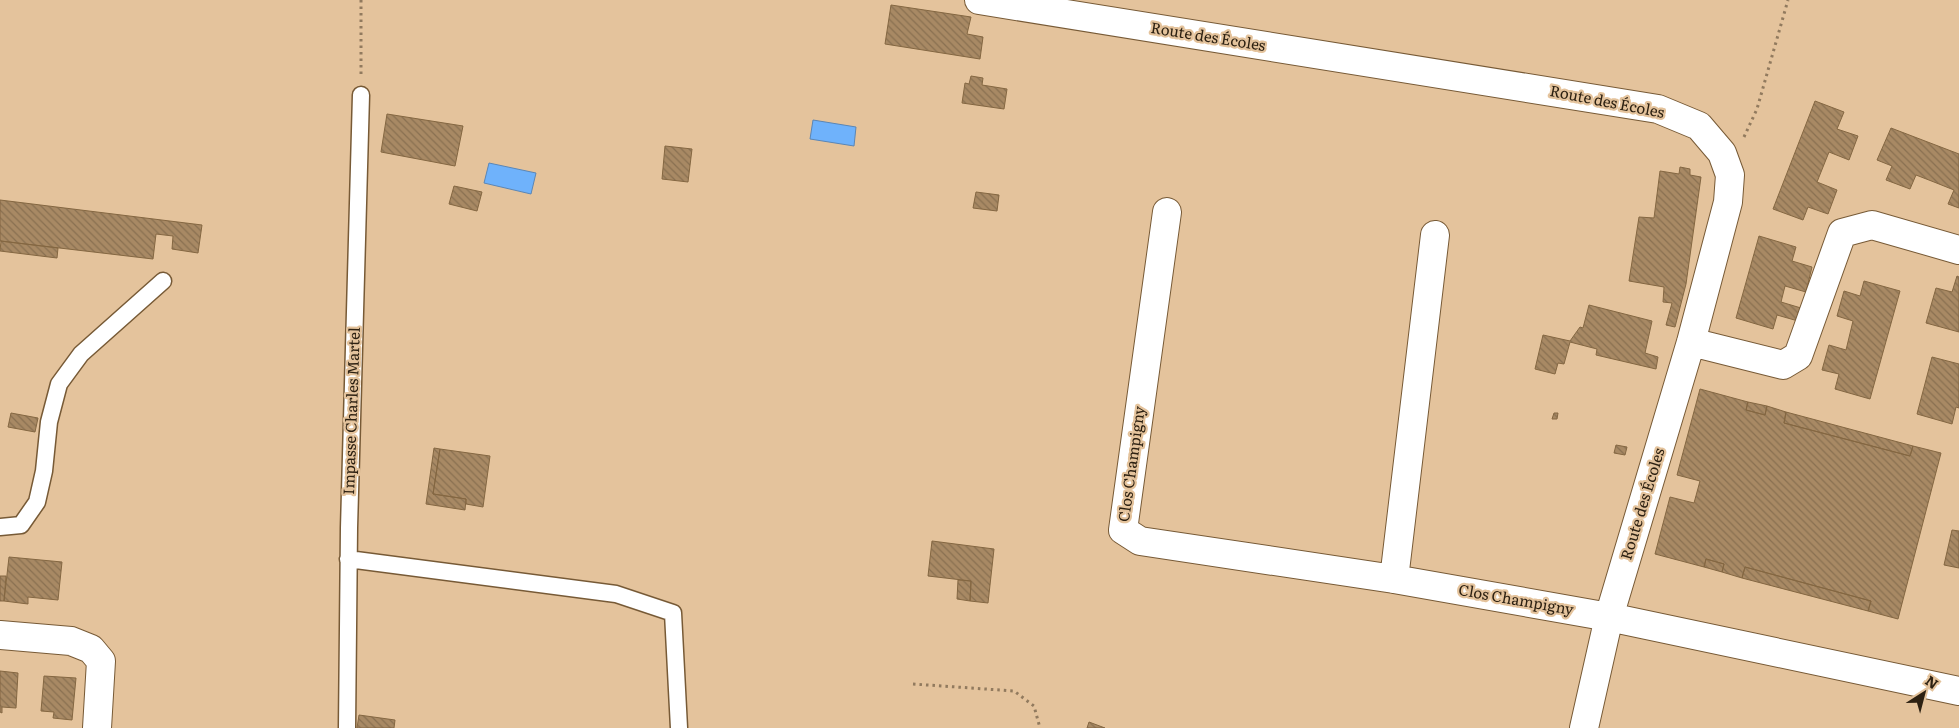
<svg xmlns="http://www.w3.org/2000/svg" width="1959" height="728" font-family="Literata,serif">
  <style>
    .water { fill: #6fb2fb; stroke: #5b86b5 }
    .building { fill: url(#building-back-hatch); stroke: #846742 }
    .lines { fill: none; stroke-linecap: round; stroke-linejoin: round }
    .lane-casing { stroke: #775a36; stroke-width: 19 }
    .street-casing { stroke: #775a36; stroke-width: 30 }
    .path { stroke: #917a5e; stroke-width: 3; stroke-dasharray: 2.5 4; stroke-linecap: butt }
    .lane { stroke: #fff; stroke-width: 16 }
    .street { stroke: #fff; stroke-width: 28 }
    .labels { text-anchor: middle; stroke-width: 4.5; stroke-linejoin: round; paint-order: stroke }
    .street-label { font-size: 15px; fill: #2d2112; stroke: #e4c39c }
  </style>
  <defs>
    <pattern id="building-back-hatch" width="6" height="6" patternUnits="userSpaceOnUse" patternTransform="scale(1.25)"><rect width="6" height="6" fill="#a88964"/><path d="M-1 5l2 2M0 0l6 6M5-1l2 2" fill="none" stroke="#897051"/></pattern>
  </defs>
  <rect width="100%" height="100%" fill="#e4c39c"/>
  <!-- water -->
  <path class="water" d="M813 120 856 127 854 146 810 139Z
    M489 163 536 173 531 194 484 183Z"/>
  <!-- building -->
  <path class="building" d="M891 5 971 17 967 34 983 37 980 59 885 44Z
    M971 76 983 78 982 85 1007 89 1004 109 962 103 965 83 969 84Z
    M1815 101 1844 112 1837 129 1858 136 1849 160 1829 152 1817 182 1837 190 1828 214 1808 207 1803 220 1773 209Z
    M387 114 463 126 455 166 381 152Z
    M1891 128 1959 154V208L1948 204 1954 190 1934 182 1916 175 1910 189 1886 180 1892 166 1877 160Z
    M665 146 692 149 688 182 662 179Z
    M1680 167 1690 169V175L1701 177 1686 284 1675 327 1666 325 1672 303 1663 302 1664 287 1629 281 1639 217 1654 218 1660 171 1679 174Z
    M454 186 482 192 477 211 449 204Z
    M976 192 999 195 997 211 973 208Z
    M0 200 202 225 198 253 172 249 173 236 156 234 153 259 0 241Z
    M1759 236 1796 247 1792 261 1812 267 1806 292 1785 286 1781 302 1801 308 1798 321 1777 315 1773 329 1736 318Z
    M1 241 58 248 57 258 0 251Z
    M1957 276 1959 277V332L1926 323 1936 288 1952 292Z
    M1864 281 1900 291 1870 399 1835 389 1839 374 1822 370 1829 345 1846 350 1853 321 1837 316 1844 291 1860 296Z
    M1589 305 1652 321 1645 353 1658 357 1656 369 1596 355 1597 349 1570 342 1564 364 1558 363 1555 374 1535 369 1543 335 1570 341 1580 327 1583 328Z
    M1932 357 1959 364V408L1956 407 1952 424 1917 414Z
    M1700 389 1748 402 1746 410 1765 415 1767 406 1786 412 1784 423 1910 456 1913 446 1941 453 1898 619 1868 611 1871 601 1745 567 1742 578 1722 572 1724 564 1706 559 1704 567 1655 554 1670 497 1694 503 1700 481 1677 475Z
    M1748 402 1767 406 1765 415 1746 410Z
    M1786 412 1913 446 1910 456 1784 423Z
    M11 413 38 418 35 432 8 427Z
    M1554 413H1558L1557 419H1552Z
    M1616 445 1627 447 1625 455 1614 453Z
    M434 448 440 449 433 494 466 499 465 510 426 504Z
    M440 449 490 456 483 507 466 504V499L433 494Z
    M1952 530 1959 531V568L1944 565Z
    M932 541 994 549 988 603 970 601 971 581 928 576Z
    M9 557 62 562 58 600 28 597V604L4 601Z
    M1706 559 1724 564 1722 572 1704 567Z
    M1745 567 1871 601 1868 611 1742 578Z
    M0 576H6L4 601H0Z
    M958 580 971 581 970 601 957 599Z
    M0 671 18 673 16 708 2 707V713L0 712Z
    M44 676 76 678 72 720 53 718 54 712 41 711Z
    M359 715 395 720 394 728H357Z
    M1089 722 1105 728H1087Z"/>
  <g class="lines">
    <!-- lane casing -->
    <g class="lane-casing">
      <path id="lane" d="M0 527 21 525 37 502 44 471 49 422 59 384 81 354 163 281
        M348 559 616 594 673 613 679 728
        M347 728 349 528 361 95"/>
    </g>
    <!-- street casing -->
    <g class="street-casing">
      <path id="street" d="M979 0 1658 109 1699 126 1722 153 1730 175 1728 202 1691 342 1609 617 1584 728
        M1167 212 1123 530 1140 541 1394 579 1609 617 1959 691
        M1691 342 1783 365 1798 356 1842 233 1872 225 1959 250
        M1394 579 1435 235
        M0 635 71 641 91 649 101 661 97 728"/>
    </g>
    <!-- path -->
    <path class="path" d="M361 74V0
      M1744 137 1757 109 1788 0
      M913 684 1014 691 1034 706 1040 728"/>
    <!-- lane -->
    <use href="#lane" class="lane"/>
    <!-- street -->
    <use href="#street" class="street"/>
  </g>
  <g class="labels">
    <!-- street labels -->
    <g class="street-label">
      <text transform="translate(1208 37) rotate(9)" y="5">Route des Écoles</text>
      <text transform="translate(1607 102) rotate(11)" y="5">Route des Écoles</text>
      <text transform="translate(352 411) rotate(-88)" y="5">Impasse Charles Martel</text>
      <text transform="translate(1132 464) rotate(-82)" y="5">Clos Champigny</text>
      <text transform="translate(1643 504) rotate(-73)" y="5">Route des Écoles</text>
      <text transform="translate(1516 600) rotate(10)" y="5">Clos Champigny</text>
    </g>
  </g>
  <!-- north arrow -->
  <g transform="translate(1924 693) rotate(36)" stroke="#e4c39c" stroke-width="4" paint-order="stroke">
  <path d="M0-4L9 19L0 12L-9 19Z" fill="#2d2112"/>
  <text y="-8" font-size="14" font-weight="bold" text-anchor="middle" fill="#2d2112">N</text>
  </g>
</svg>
